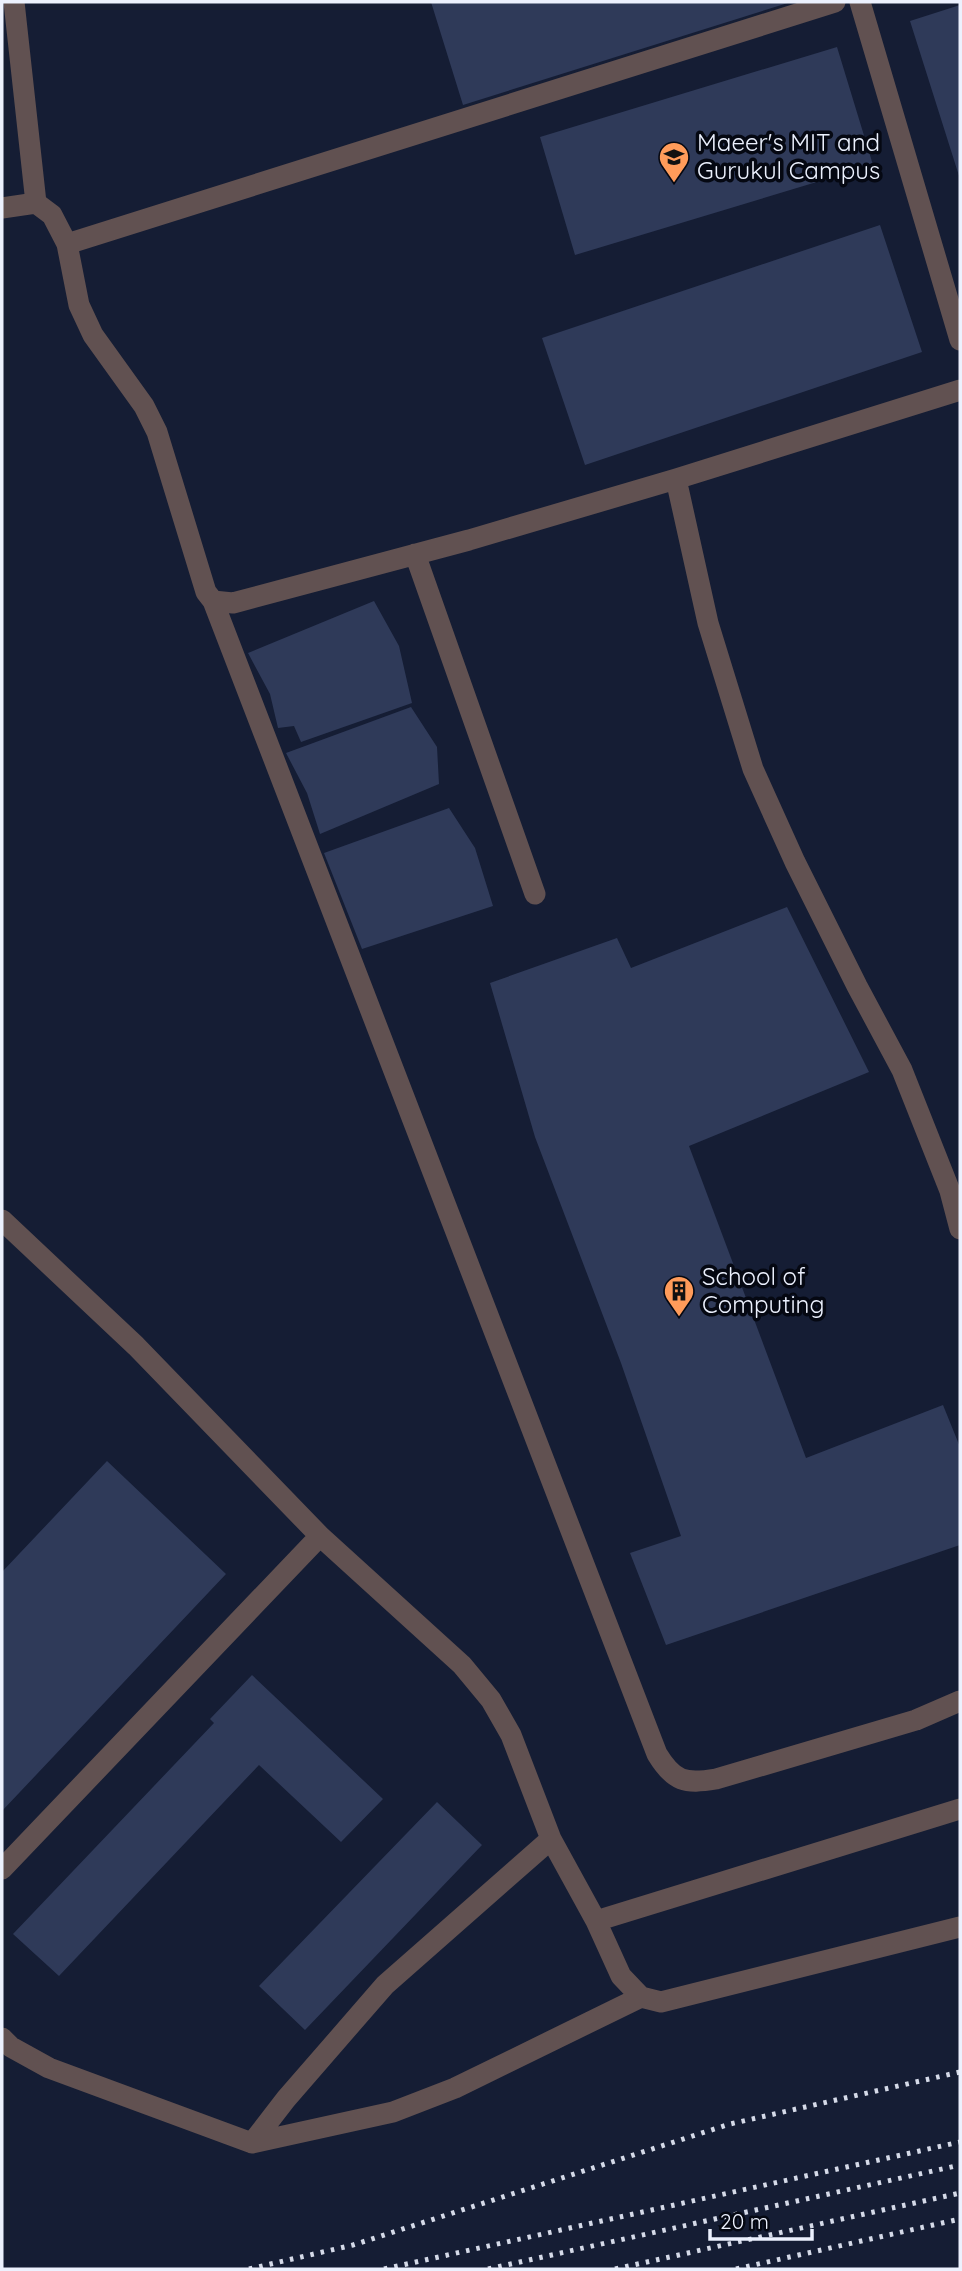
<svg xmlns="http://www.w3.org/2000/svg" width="962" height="2271" font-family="Quicksand,sans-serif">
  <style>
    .building { fill: #2f3a59 }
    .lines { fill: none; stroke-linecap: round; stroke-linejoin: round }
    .minor { stroke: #615151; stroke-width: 21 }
    .rail { stroke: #d5dae8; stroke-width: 5; stroke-dasharray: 3.5 7; stroke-linecap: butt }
    .labels { text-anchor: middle; stroke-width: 7; stroke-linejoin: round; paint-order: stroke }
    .poi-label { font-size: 24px; fill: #ecf1fe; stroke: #050812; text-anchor: start }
  </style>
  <rect width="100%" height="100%" fill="#151d34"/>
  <!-- building -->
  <path class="building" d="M431 2H791L463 105Z
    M960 5V179L910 21Z
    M837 47 873 165 575 255 540 137Z
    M880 225 922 352 585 465 542 338Z
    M374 601 399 646 412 703 301 742 294 726 278 728 270 694 248 653Z
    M411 707 437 747 439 784 320 834 307 793 286 753Z
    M449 808 475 848 493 906 362 949 324 853Z
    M787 907 869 1072 689 1146 806 1458 943 1405 960 1447V1545L666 1645 630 1553 681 1536 621 1363 535 1137 490 983 617 938 631 968Z
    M107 1461 226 1574 2 1811V1572Z
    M252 1675 383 1799 341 1842 259 1765 59 1976 13 1934 214 1723 210 1719Z
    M437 1802 482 1845 305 2030 259 1986Z"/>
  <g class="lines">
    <!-- minor -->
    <path class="minor" d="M14 2 36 203
      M860 2 960 340
      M2 208 36 203 52 215 67 244 79 305 93 335 144 406 157 432 206 592 213 601 657 1754C674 1782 685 1784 716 1779L916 1720 960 1701
      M67 244 835 2
      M676 479 708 623 753 769 795 862 857 986 902 1070 950 1191 960 1229
      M415 554 535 894
      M213 601 233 603 469 540 676 479 960 390
      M2 1220 136 1346 320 1536 462 1665 491 1700 511 1735 551 1839 596 1921 621 1976 641 1997 661 2002 960 1927
      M2 1869 320 1536
      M596 1921 960 1809
      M2 2038 11 2047 49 2068 252 2143 393 2112 455 2088 641 1997
      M252 2143 286 2099 385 1985 551 1839"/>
    <!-- rail -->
    <path class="rail" d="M249 2269 353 2245 730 2124 960 2072
      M384 2269 960 2142
      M488 2269 960 2165
      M615 2269 960 2193
      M736 2269 960 2219"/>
  </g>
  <!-- icons -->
  <defs>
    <g id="school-pin" transform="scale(1.575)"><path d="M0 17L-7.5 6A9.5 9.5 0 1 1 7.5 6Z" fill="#ff9b5a" stroke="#050812"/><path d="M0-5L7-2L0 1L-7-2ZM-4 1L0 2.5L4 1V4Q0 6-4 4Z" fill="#111"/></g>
    <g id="building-pin" transform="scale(1.575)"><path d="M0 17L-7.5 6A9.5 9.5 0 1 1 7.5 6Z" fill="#ff9b5a" stroke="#050812"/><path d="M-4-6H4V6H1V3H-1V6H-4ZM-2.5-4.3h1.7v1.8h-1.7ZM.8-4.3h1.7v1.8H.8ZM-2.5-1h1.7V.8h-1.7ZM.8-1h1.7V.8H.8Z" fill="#111"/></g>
  </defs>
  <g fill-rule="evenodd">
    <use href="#school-pin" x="674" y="157"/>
    <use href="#building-pin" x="679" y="1291"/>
  </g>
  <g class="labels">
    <!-- poi labels -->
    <g class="poi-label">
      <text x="697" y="151">Maeer's MIT and<tspan x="697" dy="28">Gurukul Campus</tspan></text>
      <text x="702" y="1285">School of<tspan x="702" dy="28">Computing</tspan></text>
    </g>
  </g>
  <!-- border -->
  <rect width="962" height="2271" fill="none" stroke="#ecf1fe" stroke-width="7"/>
  <!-- scale -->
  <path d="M710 2229v10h102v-10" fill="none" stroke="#ecf1fe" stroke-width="3.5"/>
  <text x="720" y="2229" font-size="21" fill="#ecf1fe" stroke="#050812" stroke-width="5" paint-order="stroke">20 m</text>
</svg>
